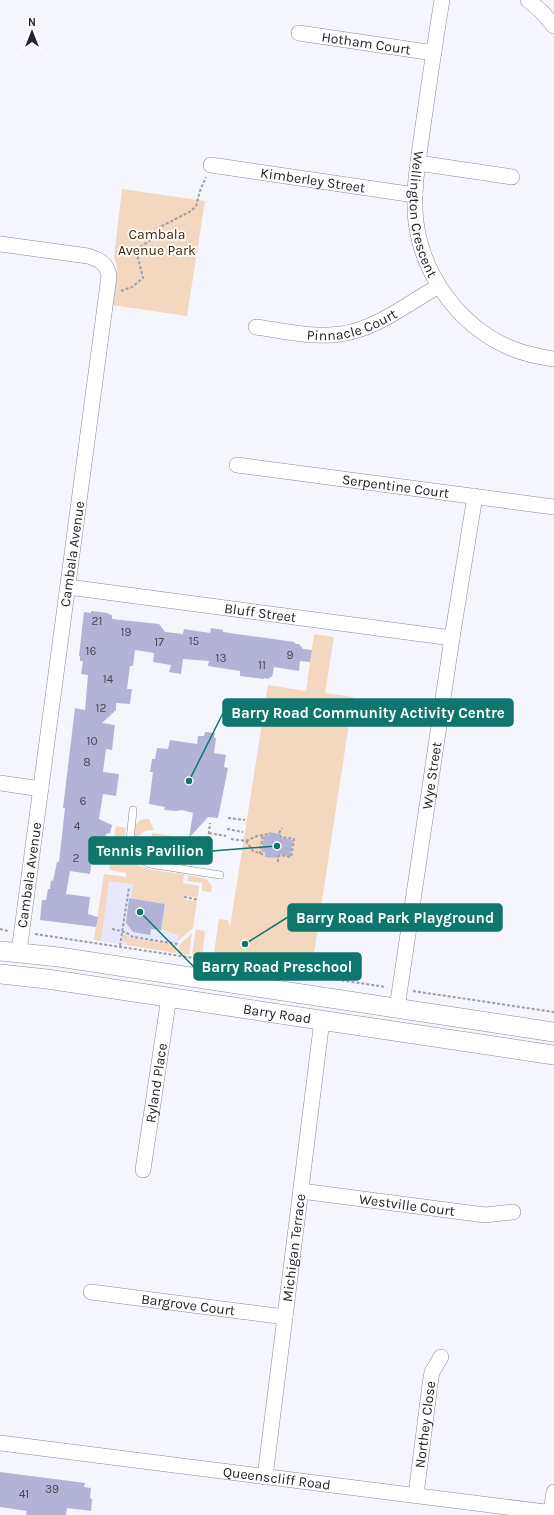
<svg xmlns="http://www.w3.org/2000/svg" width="554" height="1515" font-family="Karla,sans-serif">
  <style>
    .built { fill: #e7e8fe }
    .green { fill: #f3d8bf }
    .building { fill: #b2b3d7 }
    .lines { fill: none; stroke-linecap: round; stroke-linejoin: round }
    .service-casing { stroke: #898997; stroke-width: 8 }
    .minor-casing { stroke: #898997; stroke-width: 16 }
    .tertiary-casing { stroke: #898997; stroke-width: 20 }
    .path { stroke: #9d9da4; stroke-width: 2; stroke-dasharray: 3 2; stroke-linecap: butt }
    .service { stroke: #fff; stroke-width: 7 }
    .minor { stroke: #fff; stroke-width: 15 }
    .tertiary { stroke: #fff; stroke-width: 19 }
    .labels { text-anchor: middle; stroke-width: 3.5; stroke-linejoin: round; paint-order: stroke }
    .number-label { font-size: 12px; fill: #474754 }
    .street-label { font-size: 14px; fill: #232328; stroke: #fff }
    .park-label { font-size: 14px; fill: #432502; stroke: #fff }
    .leader { fill: none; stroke: #0f766e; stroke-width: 1.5 }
    .callout-dot { fill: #0f766e; stroke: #fff; stroke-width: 1.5 }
    .callout { fill: #0f766e; stroke: #0f766e; stroke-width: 1.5 }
    .callout-label { font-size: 15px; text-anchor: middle; font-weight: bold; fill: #fff }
  </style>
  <rect width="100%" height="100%" fill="#f5f5fe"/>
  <!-- built -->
  <path class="built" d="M104 874 186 886 176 953 94 940Z"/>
  <!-- green -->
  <path class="green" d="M122 189 205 201 187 316 112 305 117 267 114 257Z
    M314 634 334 637 325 693 353 697 311 973 213 959 219 919 228 920 230 927 268 685 306 691Z
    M143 819H149L154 830C145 830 140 832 137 841L139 850 144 854 186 861V865C163 862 131 865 134 834 135 827 136 821 143 819Z
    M116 826 126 828C118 872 151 869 184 874L183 883 199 886 198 898 184 896V899L197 901 193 928 178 941V935L161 930 166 904 131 898 133 884 109 881 101 941 94 940 104 874 126 877V873L109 870Z
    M152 833 187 838 184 857 149 851Z
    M194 838H196V840L192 864V866L189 865 192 841Z
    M188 875 207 879 212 886 211 892 202 891V883L187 881Z
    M196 929 205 931 202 956 192 955Z
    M192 933 189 955 178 953 179 945Z
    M123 934 131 938 177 945 176 953 127 945V942L122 941Z"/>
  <!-- building -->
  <path class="building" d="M91 611 108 613V614L112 615V619L159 624 165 632 183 634 184 629 210 633 211 628 223 630V632L294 642 296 644H299L303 649 312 650 310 662 300 661 299 671 274 667 272 677H270L269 679 264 678V679L240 676V671L208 666 209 661 183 659 181 674 169 672 171 665 153 662 154 653 135 650 133 666H130L127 689H132L130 704 116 703V710L102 723 115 725 112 750 106 749 103 772 119 774 116 796 103 794 99 819 112 825 110 833 106 834 103 852 93 850 90 874 70 871 66 894 90 897 88 914 98 917 96 927 40 920 42 900H46L48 889H50L51 880 53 881 57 862H59L65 808H63L75 708 85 710 88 675 81 674 83 661H80V656H79L84 612 91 613Z
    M205 732 215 733 214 738H216L214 753 226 755 224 767 228 768 218 818 208 817 189 838 193 813 182 810 176 811 164 810 165 807 149 804 153 772H150L152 759H155L157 748 168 749 170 740 197 744 198 736H204Z
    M269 832 281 834V838L293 840 290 856 279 854 278 858 265 857V852H262L264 836H268Z
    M129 898 165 904 161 930 151 929 150 935 133 932 126 923Z
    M0 1472 85 1483 84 1487 91 1488 90 1498 92 1499 91 1511 67 1508 66 1515H26L27 1511 0 1507Z"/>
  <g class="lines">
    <!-- service casing -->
    <g class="service-casing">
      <path id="service" d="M133 810 130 841 132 853 136 858 150 864 220 875"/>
    </g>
    <!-- minor casing -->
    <g class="minor-casing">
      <g id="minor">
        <path id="s1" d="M442 0C435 42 429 84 423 126 419 158 412 190 416 222 423 277 461 328 513 349 526 354 540 357 554 359"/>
        <path d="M528 0 542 12 554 26"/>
        <path id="s2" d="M299 33 434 53"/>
        <path d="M418 163 512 177"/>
        <path id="s3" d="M211 165 415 195"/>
        <path d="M0 244 88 256C100 260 107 263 109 276L19 952"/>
        <path id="s4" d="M256 327C284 331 313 338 341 334 377 329 408 303 439 286"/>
        <path id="s5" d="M237 465 554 507"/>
        <path id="s6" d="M68 587 452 638"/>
        <path d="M0 783 41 789"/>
        <path id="s7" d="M397 1008 452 638 475 496"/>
        <path id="s8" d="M143 1170 169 997"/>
        <path id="s9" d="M301 1191 485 1215 513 1212"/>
        <path id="s10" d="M91 1292 285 1317"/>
        <path id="s11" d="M0 1443 554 1513"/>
        <path id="s12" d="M265 1477 322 1020"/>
        <path id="s13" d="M416 1495 430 1384 432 1372 441 1357"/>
        <path d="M551 1513 554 1492"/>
      </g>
    </g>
    <!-- tertiary casing -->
    <g class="tertiary-casing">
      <g id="tertiary">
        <path d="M0 951 59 957 554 1032"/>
        <path id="s14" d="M0 974 47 979 554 1055"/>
      </g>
    </g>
    <!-- path -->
    <path class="path" d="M124 252 136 250
      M121 291 132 287 143 278 136 250 152 239 162 226 191 211 196 206 200 191 206 177
      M260 721 265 722
      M228 818 245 820
      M227 829 243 832
      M209 833 226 836
      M279 833 282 828
      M231 839 246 841 253 851 265 855
      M246 841 257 836 269 834
      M260 854 263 834
      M206 859 210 823
      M278 862V857L280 855 291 857 294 839 281 837V836
      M184 897 199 900
      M0 929 8 931
      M112 929 125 932 133 937 178 944
      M35 934 386 987
      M120 946 129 887
      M413 991 554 1012"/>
    <!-- service -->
    <use href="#service" class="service"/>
    <!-- minor -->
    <use href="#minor" class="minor"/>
    <!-- tertiary -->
    <use href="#tertiary" class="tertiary"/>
  </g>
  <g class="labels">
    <!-- number labels -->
    <g class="number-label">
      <text x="97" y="625">21</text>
      <text x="126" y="636">19</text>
      <text x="194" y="645">15</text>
      <text x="159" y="646">17</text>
      <text x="91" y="655">16</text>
      <text x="290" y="659">9</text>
      <text x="221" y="662">13</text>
      <text x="262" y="669">11</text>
      <text x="108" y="683">14</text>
      <text x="101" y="712">12</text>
      <text x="92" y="745">10</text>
      <text x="87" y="766">8</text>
      <text x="83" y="805">6</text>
      <text x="77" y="830">4</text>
      <text x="76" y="862">2</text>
      <text x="52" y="1493">39</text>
      <text x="24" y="1498">41</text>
    </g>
    <!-- street labels -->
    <g class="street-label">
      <text dy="5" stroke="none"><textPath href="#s2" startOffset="68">Hotham Court</textPath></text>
      <text dy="5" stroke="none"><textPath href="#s3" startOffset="103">Kimberley Street</textPath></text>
      <text dy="5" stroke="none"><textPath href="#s1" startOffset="217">Wellington Crescent</textPath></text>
      <text dy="5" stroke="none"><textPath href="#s4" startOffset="98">Pinnacle Court</textPath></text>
      <text dy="5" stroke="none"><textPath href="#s5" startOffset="160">Serpentine Court</textPath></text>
      <text transform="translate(72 554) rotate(-82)" y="5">Cambala Avenue</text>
      <text dy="5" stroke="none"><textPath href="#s6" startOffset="194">Bluff Street</textPath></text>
      <text dy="5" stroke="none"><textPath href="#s7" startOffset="235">Wye Street</textPath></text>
      <text transform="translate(29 875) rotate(-82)" y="5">Cambala Avenue</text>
      <text dy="5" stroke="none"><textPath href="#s14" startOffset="280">Barry Road</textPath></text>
      <text dy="5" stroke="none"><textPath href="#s8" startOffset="88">Ryland Place</textPath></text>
      <text dy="5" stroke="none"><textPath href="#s9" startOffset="107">Westville Court</textPath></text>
      <text dy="5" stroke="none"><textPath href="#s12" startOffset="231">Michigan Terrace</textPath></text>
      <text dy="5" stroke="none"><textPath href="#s10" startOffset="98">Bargrove Court</textPath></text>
      <text dy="5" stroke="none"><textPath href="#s13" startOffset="71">Northey Close</textPath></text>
      <text dy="5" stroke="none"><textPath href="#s11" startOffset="279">Queenscliff Road</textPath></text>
    </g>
    <!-- park labels -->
    <g class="park-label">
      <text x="157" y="239">Cambala<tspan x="157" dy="16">Avenue Park</tspan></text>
    </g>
  </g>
  <!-- callouts -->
  <path class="leader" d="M189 781L223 713M277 846L212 851M245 944L288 917M140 912L194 967"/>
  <g class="callout-dot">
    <circle cx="189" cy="781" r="4"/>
    <circle cx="277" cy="846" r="4"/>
    <circle cx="245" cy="944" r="4"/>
    <circle cx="140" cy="912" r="4"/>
  </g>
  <g class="callout">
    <rect x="223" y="699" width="290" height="27" rx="4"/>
    <rect x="89" y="837" width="123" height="27" rx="4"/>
    <rect x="288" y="904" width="214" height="27" rx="4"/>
    <rect x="194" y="953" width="167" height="27" rx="4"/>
  </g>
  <g class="callout-label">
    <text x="368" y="718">Barry Road Community Activity Centre</text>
    <text x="150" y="856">Tennis Pavilion</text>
    <text x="395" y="923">Barry Road Park Playground</text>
    <text x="277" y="972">Barry Road Preschool</text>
  </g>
  <!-- north arrow -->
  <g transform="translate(32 32)" stroke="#ffffff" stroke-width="3" paint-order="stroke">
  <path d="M0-3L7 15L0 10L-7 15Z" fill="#232328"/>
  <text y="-6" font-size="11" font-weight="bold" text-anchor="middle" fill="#232328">N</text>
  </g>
</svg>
